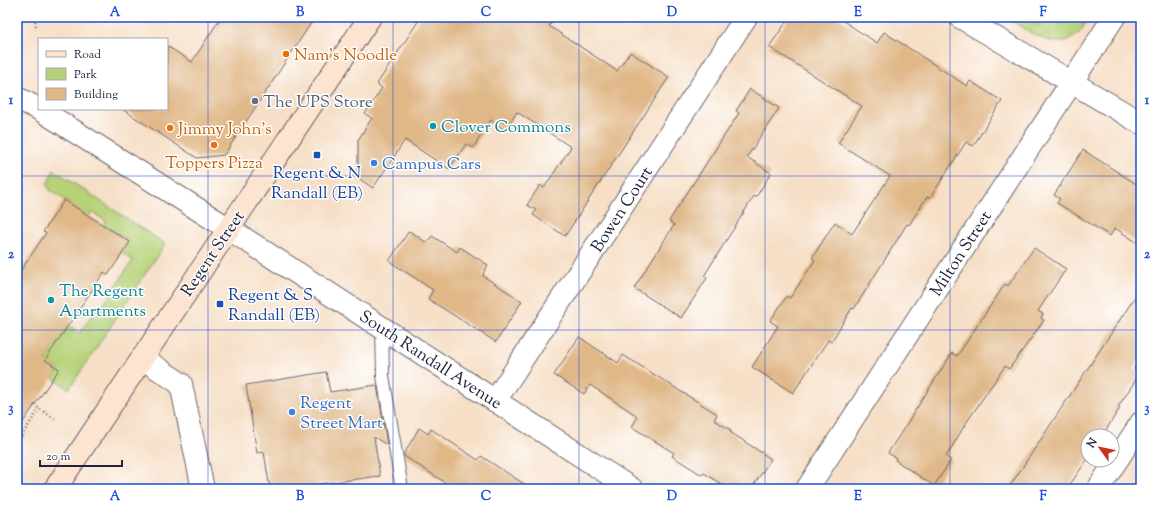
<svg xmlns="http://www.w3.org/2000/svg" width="1158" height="506" font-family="'Sorts Mill Goudy',serif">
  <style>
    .green { fill: #b6d177; stroke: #6c7a59 }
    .park { fill: url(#park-tufts); stroke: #6c7a59 }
    .building { fill: #e0b787 }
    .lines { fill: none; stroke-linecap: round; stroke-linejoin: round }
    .service-casing { stroke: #6c646c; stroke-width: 14 }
    .minor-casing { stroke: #6c646c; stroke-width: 24 }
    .tertiary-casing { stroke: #6c646c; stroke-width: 24 }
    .secondary-casing { stroke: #6c646c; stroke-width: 24 }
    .path { stroke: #6c646c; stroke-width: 2.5; stroke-dasharray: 1 3; stroke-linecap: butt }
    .service { stroke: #fff; stroke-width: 12 }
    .minor { stroke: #fff; stroke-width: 22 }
    .tertiary { stroke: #fff; stroke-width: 22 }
    .secondary { stroke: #fde4d0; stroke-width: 22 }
    .grid { fill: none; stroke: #1d4ed8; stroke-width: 1; stroke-opacity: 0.55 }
    .food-dot { fill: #e8710a; stroke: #fff; stroke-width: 1.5 }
    .service-dot { fill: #5c6f8a; stroke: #fff; stroke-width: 1.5 }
    .culture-dot { fill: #0f9aa8; stroke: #fff; stroke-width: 1.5 }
    .transit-dot { fill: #1a4fb4; stroke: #fff; stroke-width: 1.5 }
    .shop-dot { fill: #3f7fe0; stroke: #fff; stroke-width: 1.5 }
    .labels { text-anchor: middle; stroke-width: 3; stroke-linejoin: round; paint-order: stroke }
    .food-label { font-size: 17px; fill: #c56008; stroke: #fff; text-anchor: start }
    .service-label { font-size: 17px; fill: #4e5e75; stroke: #fff; text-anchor: start }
    .culture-label { font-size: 17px; fill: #0d838f; stroke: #fff; text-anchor: start }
    .shop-label { font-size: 17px; fill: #366cbe; stroke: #fff; text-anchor: start }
    .transit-label { font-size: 17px; fill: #164399; stroke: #fff }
    .street-label { font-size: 17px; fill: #22223b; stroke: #fff }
    .neatline { fill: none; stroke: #1d4ed8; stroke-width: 1.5 }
    .grid-label { font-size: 13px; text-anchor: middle; font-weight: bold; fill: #1d4ed8 }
  </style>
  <defs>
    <pattern id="park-tufts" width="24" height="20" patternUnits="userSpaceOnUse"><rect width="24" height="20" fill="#b6d177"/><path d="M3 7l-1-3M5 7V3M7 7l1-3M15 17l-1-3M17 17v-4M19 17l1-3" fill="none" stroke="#9cb368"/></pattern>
  </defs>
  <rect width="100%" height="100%" fill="#fff"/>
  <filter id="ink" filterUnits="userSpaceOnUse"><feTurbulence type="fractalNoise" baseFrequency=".025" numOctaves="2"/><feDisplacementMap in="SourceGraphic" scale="8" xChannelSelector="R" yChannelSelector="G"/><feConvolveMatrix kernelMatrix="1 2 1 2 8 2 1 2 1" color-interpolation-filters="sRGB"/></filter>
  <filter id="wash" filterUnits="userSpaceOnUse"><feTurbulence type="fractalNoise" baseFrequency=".012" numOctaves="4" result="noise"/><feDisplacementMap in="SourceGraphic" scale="16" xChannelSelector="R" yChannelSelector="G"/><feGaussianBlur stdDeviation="0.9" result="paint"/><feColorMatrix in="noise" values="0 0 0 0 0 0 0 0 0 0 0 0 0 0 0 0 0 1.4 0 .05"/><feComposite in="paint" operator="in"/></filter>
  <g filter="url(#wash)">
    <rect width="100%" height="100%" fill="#f6dfc6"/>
    <!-- green -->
    <path class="green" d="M54 170 165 244 69 389 53 378 59 369 45 360 68 325 80 333 95 311 98 313 133 260 122 253 130 242 104 225 106 221 92 212 89 217 50 190 47 184Z"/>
    <!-- park -->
    <path class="park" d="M1006 17H1089C1086 22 1083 29 1079 33 1057 56 1026 29 1006 17Z"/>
    <g id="blocks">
      <!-- building -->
      <path class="building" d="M221 17H315L224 155 197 158 122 109H167V46L192 62Z
        M421 17H555L549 26 617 71 630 52 669 77 565 236 533 215 536 210 527 205 540 185 544 188 571 147 517 112 505 130 491 120 473 148 466 144 449 169 405 140 373 188 358 178V140L372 118 365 114 382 88 377 84Z
        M790 17H837L877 43 884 32 967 86 970 81 1002 101 973 146 966 142 930 198 927 197 909 225 907 224 854 309 852 308 831 342 828 340 793 393 752 367 778 326 770 321 787 296 790 298 815 260 812 258 835 222 852 234 890 176 838 143 862 106 769 47Z
        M750 89 779 108 747 157 771 173 756 197 754 196 704 276 707 278 681 318 634 288 674 225 669 221 739 113 736 111Z
        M1083 150 1141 187V245L1115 228 1110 236 1057 203 1060 199 1054 195Z
        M64 200 130 242 108 275 104 272 45 360 59 369 17 431V276L46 233 43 232Z
        M409 231 427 243 432 236 457 252 460 247 488 265 483 273 484 274 483 276 522 301 496 342 428 299 433 290 389 261Z
        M1034 248 1066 269 1038 311 1043 314 1041 318 1044 320 1009 369 1005 366 966 423 946 457 951 460 934 486 895 460 896 458 888 453 952 353 957 356 1005 284 1008 286Z
        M1141 288V357L1134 369 1140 373 1118 407 1120 408 1102 436H1088V458L1067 489H1008Z
        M579 337 618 363 623 355 717 414 714 420 731 430 730 432 771 459 751 489H729L704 473 702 475 672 456 674 453 632 427 637 418 635 416 636 415 590 385 584 394 554 375Z
        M326 372 330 392 377 385 387 445 374 437 380 476 319 484 320 489H270L264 452 257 453 246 385Z
        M419 428 428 434 431 429 478 460 481 456 532 489H455L404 456V454Z"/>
    </g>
  </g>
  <g filter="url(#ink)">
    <use href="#blocks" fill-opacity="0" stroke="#6c646c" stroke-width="1"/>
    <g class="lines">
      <!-- service casing -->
      <g class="service-casing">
        <path id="service" d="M382 327 383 376 402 489"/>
      </g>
      <!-- minor casing -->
      <g class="minor-casing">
        <path id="minor" d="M960 17 1141 123
          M229 229 632 489
          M142 358 181 384 203 489
          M495 401 746 17
          M807 489 1114 17
          M1098 489 1141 423"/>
      </g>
      <!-- tertiary casing -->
      <g class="tertiary-casing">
        <path id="tertiary" d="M17 98 39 109
          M39 109 229 229"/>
      </g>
      <!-- secondary casing -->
      <g class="secondary-casing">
        <path id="secondary" d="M55 489 370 17"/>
      </g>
      <!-- path -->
      <path class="path" d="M35 17 36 29
        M34 405 55 419
        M17 443 39 409"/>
      <!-- service -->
      <use href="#service" class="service"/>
      <!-- minor -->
      <use href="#minor" class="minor"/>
      <!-- tertiary -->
      <use href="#tertiary" class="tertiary"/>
      <!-- secondary -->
      <use href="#secondary" class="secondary"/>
    </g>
  </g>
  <!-- grid -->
  <path class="grid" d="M208 17V489M393 17V489M579 17V489M765 17V489M950 17V489M17 176H1141M17 330H1141"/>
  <!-- markers -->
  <g class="food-dot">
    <circle cx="286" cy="54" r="4"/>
    <circle cx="170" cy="128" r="4"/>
    <circle cx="214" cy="145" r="4"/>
  </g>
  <circle class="service-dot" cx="255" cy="101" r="4"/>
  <g class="culture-dot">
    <circle cx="433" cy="126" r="4"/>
    <circle cx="51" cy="300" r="4"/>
  </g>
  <g class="transit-dot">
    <rect x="313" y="151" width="8" height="8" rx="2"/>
    <rect x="216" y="300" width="8" height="8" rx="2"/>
  </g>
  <g class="shop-dot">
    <circle cx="374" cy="163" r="4"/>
    <circle cx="292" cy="412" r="4"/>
  </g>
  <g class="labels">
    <!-- food labels -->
    <g class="food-label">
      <text x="294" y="60">Nam's Noodle</text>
      <text x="178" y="134">Jimmy John's</text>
      <text x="214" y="168" text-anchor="middle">Toppers Pizza</text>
    </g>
    <!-- service labels -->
    <g class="service-label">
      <text x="263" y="107">The UPS Store</text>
    </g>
    <!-- culture labels -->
    <g class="culture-label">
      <text x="441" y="132">Clover Commons</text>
      <text x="59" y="296">The Regent<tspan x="59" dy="20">Apartments</tspan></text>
    </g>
    <!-- shop labels -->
    <g class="shop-label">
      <text x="382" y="169">Campus Cars</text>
      <text x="300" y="408">Regent<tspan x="300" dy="20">Street Mart</tspan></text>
    </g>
    <!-- transit labels -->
    <g class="transit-label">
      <text x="317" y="178">Regent &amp; N<tspan x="317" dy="20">Randall (EB)</tspan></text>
      <text x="228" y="300" text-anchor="start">Regent &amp; S<tspan x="228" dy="20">Randall (EB)</tspan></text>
    </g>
    <!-- street labels -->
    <g class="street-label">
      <text transform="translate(621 209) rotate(-57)" y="6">Bowen Court</text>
      <text transform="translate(212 253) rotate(-56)" y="6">Regent Street</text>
      <text transform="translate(960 253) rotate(-57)" y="6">Milton Street</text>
      <text transform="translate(431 359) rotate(33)" y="6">South Randall Avenue</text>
    </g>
  </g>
  <!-- margin -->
  <rect width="1158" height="506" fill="none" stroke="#fff" stroke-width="44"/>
  <!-- legend -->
  <rect x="38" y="38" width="130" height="72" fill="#ffffff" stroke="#a7a7b1"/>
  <rect x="46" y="51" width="20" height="6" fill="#fde4d0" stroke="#a7a7b1"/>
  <text x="74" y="58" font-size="12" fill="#22223b">Road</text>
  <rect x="46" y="68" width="20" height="12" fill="#b6d177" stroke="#a7a7b1"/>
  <text x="74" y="78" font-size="12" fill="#22223b">Park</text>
  <rect x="46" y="88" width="20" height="12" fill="#e0b787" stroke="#a7a7b1"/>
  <text x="74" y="98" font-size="12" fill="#22223b">Building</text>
  <!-- north arrow -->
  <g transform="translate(1100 448) rotate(303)"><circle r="19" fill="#ffffff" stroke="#a7a7b1"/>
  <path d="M0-3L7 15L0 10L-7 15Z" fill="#c8321e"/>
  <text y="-6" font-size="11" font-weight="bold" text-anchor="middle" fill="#22223b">N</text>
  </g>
  <!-- scale -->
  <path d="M40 460v6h82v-6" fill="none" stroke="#22223b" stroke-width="2"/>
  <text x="46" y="460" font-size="12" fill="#22223b" stroke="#ffffff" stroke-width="3" paint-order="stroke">20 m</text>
  <rect x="22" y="22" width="1114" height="462" class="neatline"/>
  <g class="grid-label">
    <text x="115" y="16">A</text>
    <text x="300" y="16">B</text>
    <text x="486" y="16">C</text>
    <text x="672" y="16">D</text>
    <text x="858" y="16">E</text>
    <text x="1043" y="16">F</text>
    <text x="11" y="104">1</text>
    <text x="1147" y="104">1</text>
    <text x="11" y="258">2</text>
    <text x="1147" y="258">2</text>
    <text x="11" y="412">3</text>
    <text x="1147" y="412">3</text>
    <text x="115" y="500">A</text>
    <text x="300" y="500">B</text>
    <text x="486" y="500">C</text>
    <text x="672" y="500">D</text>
    <text x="858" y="500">E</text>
    <text x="1043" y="500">F</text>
  </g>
</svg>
